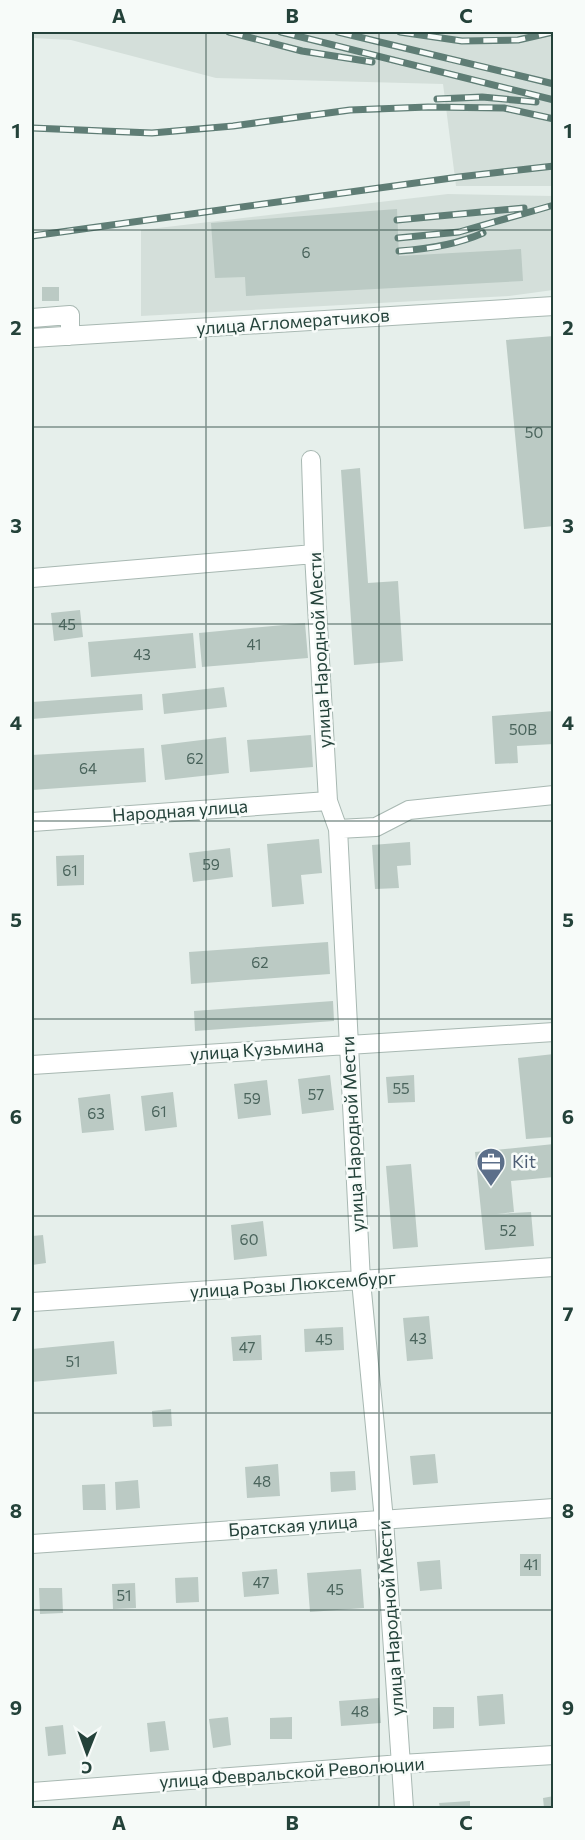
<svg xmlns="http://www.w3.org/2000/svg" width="585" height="1840" font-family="Commissioner,sans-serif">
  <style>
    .built { fill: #d4dfda }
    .building { fill: #bbcac4 }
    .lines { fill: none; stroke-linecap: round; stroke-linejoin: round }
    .minor-casing { stroke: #a8b8b2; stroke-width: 20 }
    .minor { stroke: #fff; stroke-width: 18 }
    .rail-casing { stroke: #5f7d75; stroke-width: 7 }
    .rail { stroke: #f7fbf9; stroke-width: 4.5; stroke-dasharray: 14; stroke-linecap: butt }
    .grid { fill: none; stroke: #24423a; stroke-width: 1.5; stroke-opacity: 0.55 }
    .labels { text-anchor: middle; stroke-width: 5; stroke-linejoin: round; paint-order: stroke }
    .number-label { font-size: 15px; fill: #4a645c }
    .street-label { font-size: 18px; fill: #24423a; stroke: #f7fbf9 }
    .service-label { font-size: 18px; fill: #4e5e75; stroke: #f7fbf9; text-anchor: start }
    .neatline { fill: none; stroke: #24423a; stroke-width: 2 }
    .grid-label { font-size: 20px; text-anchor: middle; font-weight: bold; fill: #24423a }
  </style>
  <rect width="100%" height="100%" fill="#e6efeb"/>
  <!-- built -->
  <path class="built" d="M32 32H553V186H456L443 84 216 78 71 40 32 38Z
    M448 194 553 196V290L509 296 141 316V230Z"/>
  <!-- building -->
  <path class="building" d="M397 209 399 256 521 249 523 281 246 296 245 277 215 278 211 223Z
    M42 287H59V301H42Z
    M554 336V526L524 529 506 340Z
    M360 468 368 583 398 581 403 661 354 665 341 470Z
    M80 610 83 637 54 641 51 613Z
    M305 623 308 658 202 667 199 633Z
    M193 633 196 668 91 677 88 642Z
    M224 687 227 707 164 714 162 694Z
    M142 694 143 710 32 719V702Z
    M554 711V744L517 746 518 763 495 764 492 716Z
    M311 735 313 767 250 772 247 740Z
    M226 737 229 773 165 780 161 745Z
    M144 748 146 782 32 790V755Z
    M319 839 322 873 301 875 304 904 272 907 267 844Z
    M410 842 411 865 397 866 399 888 375 889 372 845Z
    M230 848 233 877 193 882 189 853Z
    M84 855V885L57 886 56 856Z
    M328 942 330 974 191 984 189 952Z
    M333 1001 334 1021 195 1031 194 1011Z
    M554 1054V1137L526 1139 518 1058Z
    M330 1075 334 1110 302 1114 298 1079Z
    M414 1075 415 1102 388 1103 386 1077Z
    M267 1080 271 1115 238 1119 234 1084Z
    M173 1092 177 1127 145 1131 141 1096Z
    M110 1094 114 1130 82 1133 78 1098Z
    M554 1144V1177L511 1181 514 1212 497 1214 531 1212 534 1246 485 1250 475 1152Z
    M411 1164 418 1247 393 1249 386 1166Z
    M263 1221 267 1256 234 1260 231 1225Z
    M43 1235 46 1263 32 1265V1236Z
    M429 1316 433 1359 407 1361 403 1318Z
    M343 1327 344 1350 305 1352 304 1329Z
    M261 1335 262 1360 233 1361 231 1337Z
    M114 1341 117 1374 32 1382V1349Z
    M171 1409 172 1426 153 1427 152 1411Z
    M435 1454 438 1483 413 1485 410 1456Z
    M278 1464 280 1496 247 1498 245 1467Z
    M355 1471 356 1490 331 1492 330 1472Z
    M138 1480 140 1508 116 1510 115 1482Z
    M105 1484 106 1510H83L82 1485Z
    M520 1554H541V1576H520Z
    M440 1560 442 1589 420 1591 417 1562Z
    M277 1569 279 1594 244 1597 242 1572Z
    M361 1569 364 1608 310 1612 307 1573Z
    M198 1577 199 1602 176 1603 175 1578Z
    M135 1583 136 1608 113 1609 112 1584Z
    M39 1588H62L63 1613 40 1614Z
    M503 1694 505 1724 479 1726 477 1696Z
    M379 1698 381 1723 341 1726 339 1701Z
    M433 1707H454V1728L433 1729Z
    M228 1717 231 1745 213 1748 209 1719Z
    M292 1717V1739H270V1718Z
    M165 1721 169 1750 150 1752 147 1723Z
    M63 1725 66 1754 48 1756 45 1727Z
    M554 1796V1808H544L543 1798Z
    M470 1801V1808H440L439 1803Z"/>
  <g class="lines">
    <!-- minor casing -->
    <g class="minor-casing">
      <path id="minor" d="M32 318 70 315V336
        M32 338 554 306
        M311 460 314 554 328 801 338 829 361 1281 384 1520 404 1808
        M32 578 314 554
        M32 822 328 801
        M338 829 376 827 409 810 554 795
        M32 1065 554 1032
        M32 1302 554 1267
        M32 1544 554 1508
        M32 1792 401 1764 554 1755"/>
    </g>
    <!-- minor -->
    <use href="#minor" class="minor"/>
    <!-- rail casing -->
    <g class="rail-casing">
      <path id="rail" d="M229 32 302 51 372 62
        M281 32 554 100
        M338 32 554 84
        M400 32 462 41 518 40 553 32
        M437 99 482 97 536 102
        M32 128 152 133 233 126 350 110 428 107 504 108 554 119
        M397 220 524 208
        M32 236 459 177 554 166
        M398 238 459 232 554 205
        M399 251C428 249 456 245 483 233"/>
    </g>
    <!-- rail -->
    <use href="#rail" class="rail"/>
  </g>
  <!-- grid -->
  <path class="grid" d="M206 32V1808M379 32V1808M32 230H554M32 427H554M32 624H554M32 821H554M32 1019H554M32 1216H554M32 1413H554M32 1610H554"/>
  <!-- icons -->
  <defs>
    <g id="office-pin" transform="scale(1.5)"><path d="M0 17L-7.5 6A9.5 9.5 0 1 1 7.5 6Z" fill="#5c6f8a" stroke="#f7fbf9"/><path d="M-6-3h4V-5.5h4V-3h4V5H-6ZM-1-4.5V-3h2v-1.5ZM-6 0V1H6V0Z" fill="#fff"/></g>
  </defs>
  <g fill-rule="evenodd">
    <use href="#office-pin" x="491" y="1162"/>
  </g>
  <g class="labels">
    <!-- number labels -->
    <g class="number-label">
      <text x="306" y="258">6</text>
      <text x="534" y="438">50</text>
      <text x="67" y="630">45</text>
      <text x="254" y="650">41</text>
      <text x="142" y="660">43</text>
      <text x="523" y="735">50В</text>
      <text x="195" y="764">62</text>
      <text x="88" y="774">64</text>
      <text x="211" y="870">59</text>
      <text x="70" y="876">61</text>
      <text x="260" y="968">62</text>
      <text x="401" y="1094">55</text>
      <text x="316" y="1100">57</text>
      <text x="252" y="1104">59</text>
      <text x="159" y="1117">61</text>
      <text x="96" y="1119">63</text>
      <text x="508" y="1236">52</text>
      <text x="249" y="1245">60</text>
      <text x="418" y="1344">43</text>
      <text x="324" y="1345">45</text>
      <text x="247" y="1353">47</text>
      <text x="73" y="1367">51</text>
      <text x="262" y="1487">48</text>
      <text x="531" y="1570">41</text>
      <text x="261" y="1588">47</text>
      <text x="335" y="1595">45</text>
      <text x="124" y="1601">51</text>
      <text x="360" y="1717">48</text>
    </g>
    <!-- street labels -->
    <g class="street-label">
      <text transform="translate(293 322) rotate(-4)" y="6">улица Агломератчиков</text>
      <text transform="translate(320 650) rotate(-93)" y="6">улица Народной Мести</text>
      <text transform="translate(180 811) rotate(-4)" y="6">Народная улица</text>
      <text transform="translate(257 1050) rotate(-4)" y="6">улица Кузьмина</text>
      <text transform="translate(353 1134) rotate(-93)" y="6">улица Народной Мести</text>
      <text transform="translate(293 1285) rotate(-4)" y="6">улица Розы Люксембург</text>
      <text transform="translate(293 1526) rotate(-4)" y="6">Братская улица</text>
      <text transform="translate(391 1618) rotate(-94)" y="6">улица Народной Мести</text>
      <text transform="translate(292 1773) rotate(-4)" y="6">улица Февральской Революции</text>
    </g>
    <!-- service labels -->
    <g class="service-label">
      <text x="512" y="1168">Kit</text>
    </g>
  </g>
  <!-- border -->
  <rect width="585" height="1840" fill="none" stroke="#f7fbf9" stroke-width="66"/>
  <!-- north arrow -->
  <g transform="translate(87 1753) rotate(181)" stroke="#f7fbf9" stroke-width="4.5" paint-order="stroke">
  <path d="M0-4.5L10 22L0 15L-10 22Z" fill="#24423a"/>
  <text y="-9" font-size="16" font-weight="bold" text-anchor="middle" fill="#24423a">С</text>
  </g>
  <rect x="33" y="33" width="519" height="1774" class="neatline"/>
  <g class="grid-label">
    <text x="119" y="23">A</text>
    <text x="292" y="23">B</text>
    <text x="466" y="23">C</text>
    <text x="16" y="138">1</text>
    <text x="568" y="138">1</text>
    <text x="16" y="335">2</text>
    <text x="568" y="335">2</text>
    <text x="16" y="533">3</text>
    <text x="568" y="533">3</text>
    <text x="16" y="730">4</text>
    <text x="568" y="730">4</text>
    <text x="16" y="927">5</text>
    <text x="568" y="927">5</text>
    <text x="16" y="1124">6</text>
    <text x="568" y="1124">6</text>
    <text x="16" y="1321">7</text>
    <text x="568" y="1321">7</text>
    <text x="16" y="1518">8</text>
    <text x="568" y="1518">8</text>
    <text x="16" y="1715">9</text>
    <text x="568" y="1715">9</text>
    <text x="119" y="1830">A</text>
    <text x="292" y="1830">B</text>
    <text x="466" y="1830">C</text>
  </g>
</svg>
